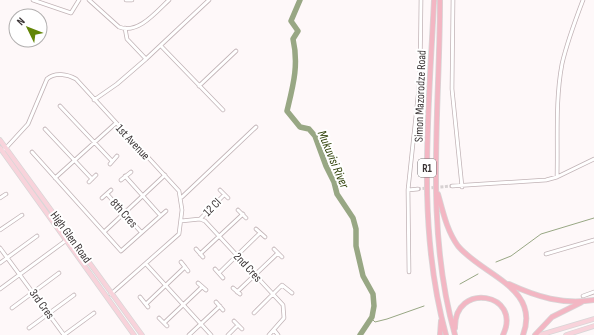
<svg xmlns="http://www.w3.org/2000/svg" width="594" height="335" font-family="'Sofia Sans Condensed',sans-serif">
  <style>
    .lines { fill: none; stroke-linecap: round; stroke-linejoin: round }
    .stream { stroke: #98a784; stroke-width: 1 }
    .river { stroke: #98a784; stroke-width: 5.5 }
    .minor-tunnel { stroke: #d7d1d2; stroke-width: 3; stroke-dasharray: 3 1.5; stroke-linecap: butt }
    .minor-casing { stroke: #c1b3b6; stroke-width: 4.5 }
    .major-casing { stroke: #d8d6d7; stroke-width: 5.5 }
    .highway-casing { stroke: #d8d6d7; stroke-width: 6 }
    .minor { stroke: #fff; stroke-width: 3 }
    .major { stroke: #f8d3db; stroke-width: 4 }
    .highway { stroke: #f3b6c3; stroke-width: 4.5 }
    .labels { text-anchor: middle; stroke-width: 4; stroke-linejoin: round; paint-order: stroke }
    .shield { fill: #fff; stroke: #757172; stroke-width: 1 }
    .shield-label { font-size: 11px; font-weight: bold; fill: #3a3435 }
    .street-label { font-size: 12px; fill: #3a3435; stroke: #fff }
    .water-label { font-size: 13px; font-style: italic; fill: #304209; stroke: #fff }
  </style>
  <rect width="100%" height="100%" fill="#fef8f9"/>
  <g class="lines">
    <!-- stream -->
    <path class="stream" d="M496 262 511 256 541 234 594 218
      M460 284 478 274
      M371 318 375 322 387 319 424 306"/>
    <!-- river -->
    <path class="river" d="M300 0 291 21 298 31 293 39C299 65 293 86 287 111L300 127 309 129 315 136 326 166 334 182 337 194 353 218 356 229V246L363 276 373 294 374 306 372 317 360 335"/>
    <!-- minor-tunnel -->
    <path class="minor-tunnel" d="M418 189 452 186"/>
    <!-- minor casing -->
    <g class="minor-casing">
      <path id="minor" d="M33 0 71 13 79 0
        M89 0 119 27C138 35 157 11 169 0
        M126 0H132
        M453 0 452 89 462 187
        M125 28 127 39 146 59 209 0
        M161 46 223 110
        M199 86 236 51
        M94 100 117 84 146 59
        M60 106 112 161
        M45 129 92 179
        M5 149 28 124 47 79C55 72 67 74 76 79L179 191 182 210 179 234 111 294
        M32 152 121 251 166 211
        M110 164 117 156
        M125 176 160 215
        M557 177C558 140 555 101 562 64 567 42 575 21 583 0
        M55 178 116 123
        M121 180 131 172
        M89 182 96 175
        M452 186 546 180 557 177 594 159
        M220 190 228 198
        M408 190 418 189
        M107 194 141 232
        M182 197 256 127
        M0 198 6 194
        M102 198 111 190
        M238 210 246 218
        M200 219 224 195
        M181 221 200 219 205 221 283 305 284 318 269 335
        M256 229 265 237
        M0 230 22 215
        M104 232 165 175
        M0 248 64 335
        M196 249 203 257
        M274 249 282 257
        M200 254 243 214
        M546 254 594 240
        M181 262 185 267
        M0 263 37 236
        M146 264 211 335
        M215 269 223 278
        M409 272 408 190 420 78 421 0
        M219 273 260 233
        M198 283 206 290
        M233 288 240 294
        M0 289 68 239
        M237 292 278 253
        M583 296 594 292
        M140 297 148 307
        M216 302 223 310
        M146 304 185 267 188 271
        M12 308 59 273
        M254 313 282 285 292 293
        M159 318 167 326
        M234 321 242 329
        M164 323 202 287
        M29 328 74 295
        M274 330 278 335
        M64 335 94 313
        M189 335 220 306
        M228 335 238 325"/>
    </g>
    <!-- major casing -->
    <g class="major-casing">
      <path id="major" d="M0 140 142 335
        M0 148 134 335
        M540 335 594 319
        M566 335 594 326"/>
    </g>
    <!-- highway casing -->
    <g class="highway-casing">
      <path id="highway" d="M434 0C429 112 416 226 446 335
        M440 0C440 111 424 226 455 335
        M438 194C443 212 447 231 458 246 482 275 541 288 523 335
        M509 284C537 297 563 305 594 300
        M455 328C454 281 523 293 503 335
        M440 335 441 321
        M535 335 552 317 582 302"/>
    </g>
    <!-- minor -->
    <use href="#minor" class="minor"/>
    <!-- major -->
    <use href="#major" class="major"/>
    <!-- highway -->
    <use href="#highway" class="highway"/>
  </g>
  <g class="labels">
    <!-- shield labels -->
    <rect class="shield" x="418" y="159" width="18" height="18" rx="3"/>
    <g class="shield-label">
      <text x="427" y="172">R1</text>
    </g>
    <!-- street labels -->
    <g class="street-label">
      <text transform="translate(420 96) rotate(-88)" y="4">Simon Mazorodze Road</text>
      <text transform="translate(133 142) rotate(47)" y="4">1st Avenue</text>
      <text transform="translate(212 207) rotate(-45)" y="4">12 Cl</text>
      <text transform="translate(124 213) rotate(48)" y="4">8th Cres</text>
      <text transform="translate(71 237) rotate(54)" y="4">High Glen Road</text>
      <text transform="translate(248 267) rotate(47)" y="4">2nd Cres</text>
      <text transform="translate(42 304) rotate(54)" y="4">3rd Cres</text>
    </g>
    <!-- water labels -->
    <g class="water-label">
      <text transform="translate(334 159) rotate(67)" y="5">Mukuvisi River</text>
    </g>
  </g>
  <!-- north arrow -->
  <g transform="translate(28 28) rotate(313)"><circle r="19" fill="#ffffff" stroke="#b0aeae"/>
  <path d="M0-3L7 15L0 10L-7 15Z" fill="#638607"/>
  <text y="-6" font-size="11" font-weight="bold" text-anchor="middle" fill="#3a3435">N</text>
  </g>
</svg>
